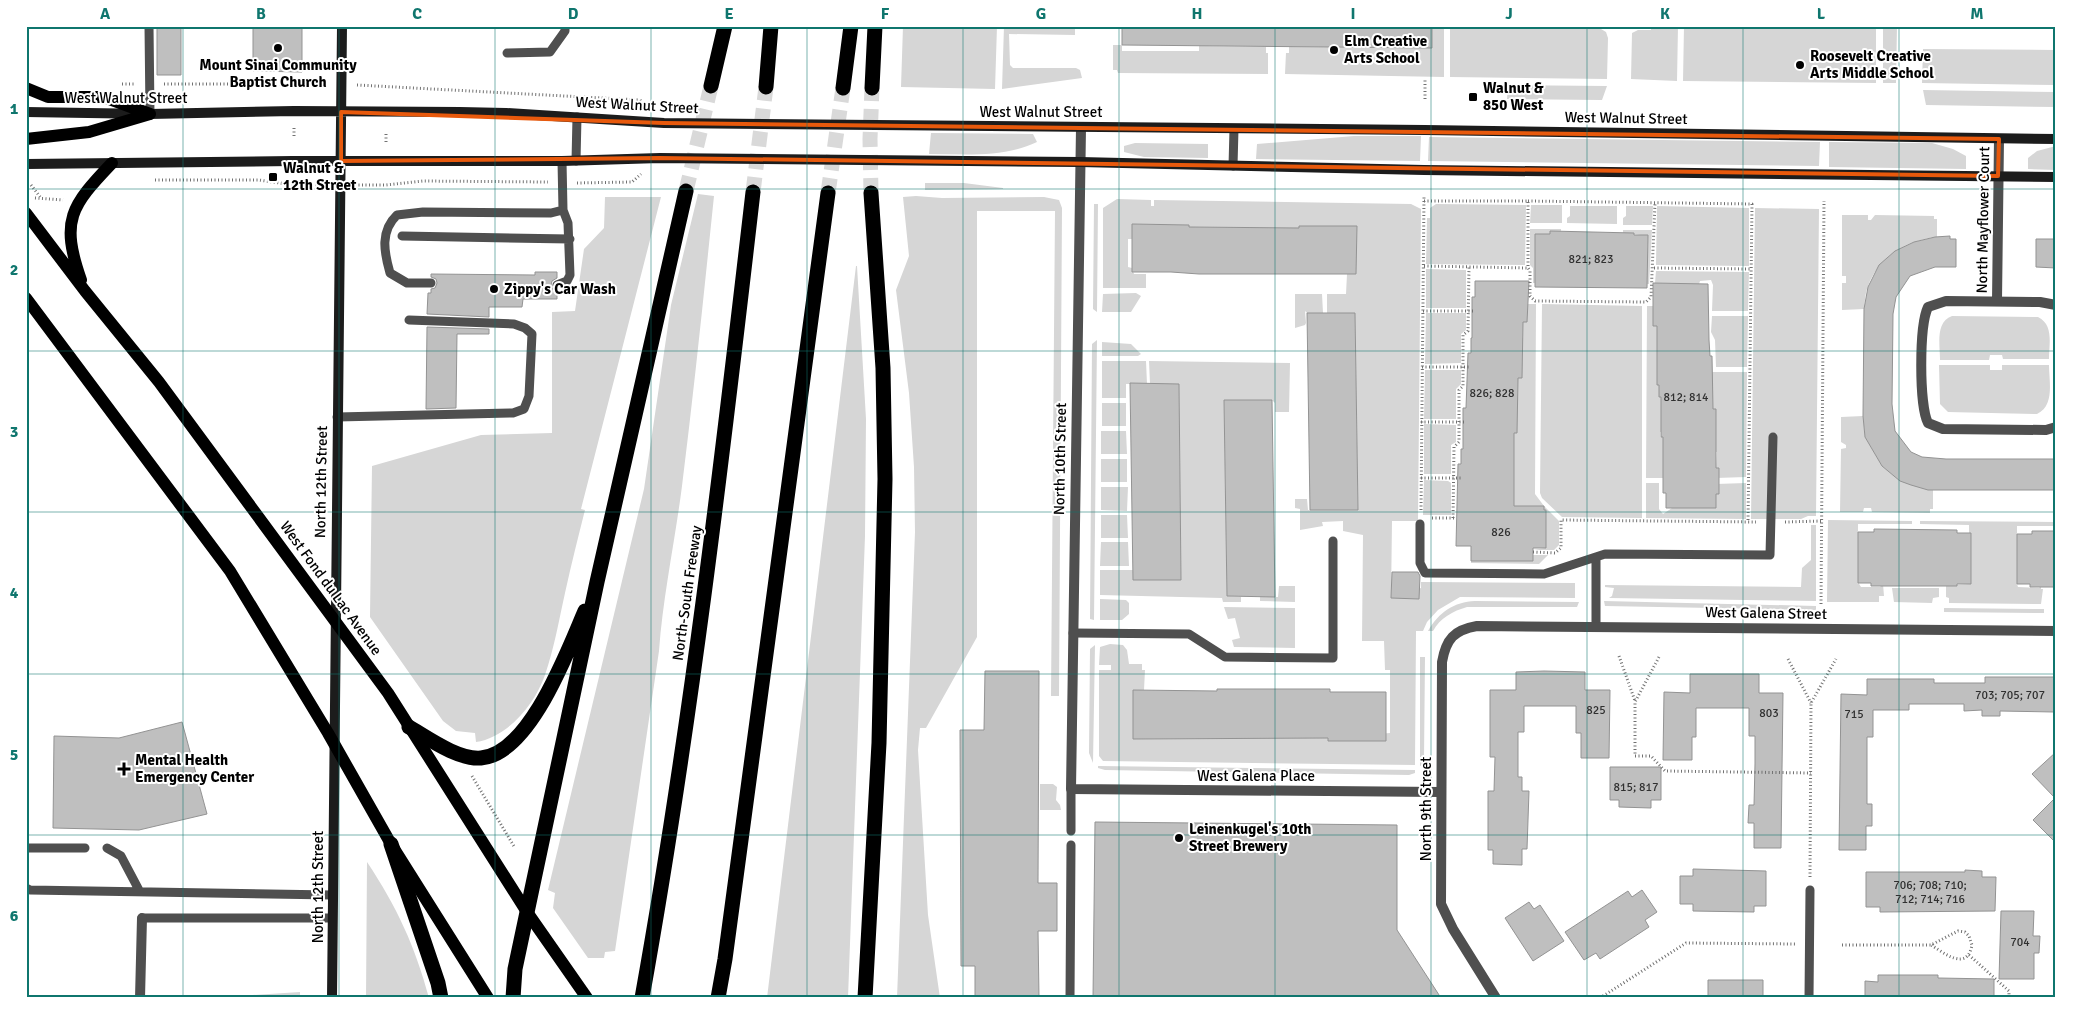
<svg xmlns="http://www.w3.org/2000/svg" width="2082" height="1024" font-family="Signika,sans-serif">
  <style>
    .green { fill: #d6d6d6 }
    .building { fill: #bfbfbf; stroke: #939393 }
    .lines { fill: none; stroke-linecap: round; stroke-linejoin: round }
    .highway-tunnel { stroke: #d9d9d9; stroke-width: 15; stroke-dasharray: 15 8; stroke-linecap: butt }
    .path { stroke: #717171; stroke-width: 3; stroke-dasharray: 1 2.5; stroke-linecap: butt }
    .lane { stroke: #4f4f4f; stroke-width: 9 }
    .street { stroke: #4f4f4f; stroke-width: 10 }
    .secondary { stroke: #1c1c1c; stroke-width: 10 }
    .primary { stroke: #000; stroke-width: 12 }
    .highway { stroke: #000; stroke-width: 15 }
    .marked { fill: none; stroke: #e8590c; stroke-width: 4; stroke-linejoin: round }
    .grid { fill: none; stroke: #0f766e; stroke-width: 1; stroke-opacity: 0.55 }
    .poi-dot { fill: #000; stroke: #fff; stroke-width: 2 }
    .labels { text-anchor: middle; stroke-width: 4; stroke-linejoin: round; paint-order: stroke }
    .number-label { font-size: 12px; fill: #303030 }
    .poi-label { font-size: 15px; font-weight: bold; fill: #000; stroke: #fff; text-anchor: start }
    .street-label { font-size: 15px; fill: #000; stroke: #fff }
    .neatline { fill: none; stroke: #0f766e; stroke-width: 2 }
    .grid-label { font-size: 16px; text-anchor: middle; font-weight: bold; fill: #0f766e }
  </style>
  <rect width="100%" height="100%" fill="#fff"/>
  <!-- green -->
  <path class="green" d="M903 26H997L995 89 901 87Z
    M1004 26H1009V29L1014 28 1015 26H1075V35L1009 34 1010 65 1013 68H1076L1080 70 1082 78 1002 89Z
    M1432 26H1444V77L1285 74 1286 53H1289V47L1431 48Z
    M1450 26 1601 29 1606 32 1608 38 1607 79 1450 77Z
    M1651 26H1678L1677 81 1631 79 1632 33 1638 30H1651Z
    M1684 26H1876V83L1683 81Z
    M1883 26H1897L1896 83H1883Z
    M1113 45H1122V51H1199V46L1266 47V53H1268V74L1118 73 1117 70H1113Z
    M1923 49 2056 50V85L1922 83Z
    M1508 85 1607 86 1602 100 1507 99Z
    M1923 90 2056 92V107L1926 105Z
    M931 133 1033 134 1037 142C1003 158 966 154 929 154Z
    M1354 136H1421L1420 161 1256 159 1257 144Z
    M1429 137 1820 142 1819 166 1428 161Z
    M1829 142 1932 143 1953 149 1966 156V169L1829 167Z
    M1135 143 1208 144V158L1144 157 1124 152V146Z
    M2056 146V170L2028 169V158L2037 151Z
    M925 183H964L1003 188V189L925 190Z
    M698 194 714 196C704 293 694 390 682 486 675 541 663 596 659 651L615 951 605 952 604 958H588L553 908 555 893 548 890 644 489 671 305Z
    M916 196 942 198 1044 197 1059 200 1062 208 1059 696H1051L1055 211H977V637L926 728H920L918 750 928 915 940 998H897L915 532 914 467 909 393 896 290 909 256 903 197Z
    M605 197H661L581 509 585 510C578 538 571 565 565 593 559 620 554 649 545 675 535 704 508 737 476 742L475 733 456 731 443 721 370 617 372 466 481 435 552 433V312L575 311 584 249 604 228Z
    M1117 199 1151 200V206H1154V200L1411 204 1421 209 1418 521H1392L1391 598 1421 588V582L1575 583V598L1460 597 1438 610 1427 622 1423 631H1416L1415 765 1103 761 1099 756V670H1111V665H1099L1100 647 1110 644 1123 645 1127 650 1129 664H1142V670H1145L1144 690 1133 691V739L1328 738 1390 733V670H1385L1384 641H1362L1363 535 1343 531V521L1322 522 1323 526 1300 530V509L1295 508V499H1307L1308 510H1358L1355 313H1327V294H1346L1347 274H1356V226H1299V228L1189 227V225L1132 224V239H1128V267L1132 268 1134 274H1146V288H1103V208Z
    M1094 204H1098L1097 312 1093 309Z
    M1436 204 1526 205 1525 265 1426 264 1427 218H1430V208Z
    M1531 205H1562V223H1530Z
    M1570 206H1617V224L1567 223V218L1570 216Z
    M1626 206H1653L1652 225H1623V218L1626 216Z
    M1657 206 1749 208V266L1656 265Z
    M1755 208 1819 209 1816 516H1808L1801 519H1751Z
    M1842 215H1868V220H1871L1875 215 1934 216V219H1937V237C1907 240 1879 256 1868 286 1865 293 1865 302 1864 309L1842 310V283H1846V276H1842Z
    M1530 229H1561V234H1535V283H1533V268L1530 265Z
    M1623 230H1652L1649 284H1647L1648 236 1626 233 1623 235Z
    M856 266H857L866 419 865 536 848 998H767Z
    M1426 269 1466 270V308H1426Z
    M1656 271 1749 272 1748 311H1712L1713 285 1711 280 1700 281 1699 284 1655 283Z
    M1136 293 1141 296 1131 312H1102L1103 294Z
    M1295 294H1322L1323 313H1307L1305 311 1306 323 1305 325 1295 328Z
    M1525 304H1536L1535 494 1544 506H1511V491H1514V486L1511 451 1514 450V433H1517V426H1515V394H1518V378H1521L1523 351H1520V338H1523V322L1527 321Z
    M1542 304 1642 306V518L1562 517 1542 498 1540 493Z
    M1647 306H1656V320H1653V325L1657 326V341L1659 342 1657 361H1659V379H1657V384L1659 385V397H1663L1661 416 1663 432H1660V437H1663V452H1666V478H1646Z
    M1426 313H1466V330L1461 334V363L1425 364Z
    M1712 316H1748L1747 367H1716L1715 340 1711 332Z
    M1952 316 2038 317C2054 325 2049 344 2049 359H2003L2002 355H1990L1989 360H1940C1940 345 1935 322 1952 316Z
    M1097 340 1094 620 1090 619 1092 344Z
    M1102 342 1131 344 1141 354 1138 356H1102Z
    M1102 361H1146L1147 384H1126V398H1102Z
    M1149 361 1290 363 1289 412H1275V403L1272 400H1224L1227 596 1241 597V602H1223L1222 598 1100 595V570H1133V580H1181L1179 384H1150Z
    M1939 365H1990V370H2002V365H2049C2049 381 2055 406 2037 414L1948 412 1940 404Z
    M1425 370H1461V384L1456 389V419H1424Z
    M1710 372H1747L1746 477 1716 478V474L1719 473V468H1716L1717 452H1713V436H1716V431L1713 430V416H1716V410L1713 409Z
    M1102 403H1126V426H1102Z
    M1863 416 1865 437 1882 466 1900 481 1933 490V509H1930V513L1872 512 1871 508H1864L1863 512H1840L1841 449 1846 448V445L1841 442V417Z
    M1424 424 1456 425V442L1451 445V474H1424Z
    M1101 431H1126L1127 454H1101Z
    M1101 459H1127V482H1101Z
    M1424 480 1448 481 1451 483V515H1423Z
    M1646 483H1659V509L1663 514 1672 508H1716V484L1746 483V519L1646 518Z
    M1101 487H1128L1127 511 1101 510Z
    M1544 506 1559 521V545L1554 550H1533L1546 548V510H1544Z
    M1101 515H1127L1128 538H1101Z
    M1828 520 1912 521V524H1858V582L1861 587H1880L1883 584 1884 596H1879V602H1827Z
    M1920 521 2056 522V526H2017V584L2018 587 2039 588 2041 586V589H2043L2041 604 1949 603V598L1946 597V586L1971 584V533H1969V525L1920 524Z
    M1811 525H1816V601L1609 598 1612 596 1614 588 1605 587V585L1801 587 1802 568 1811 560Z
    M1101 542H1128L1129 566H1100Z
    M1533 555H1548L1539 564 1471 563V561H1533Z
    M1279 586H1295V602L1260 601V597H1278Z
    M1892 588H1939V597L1933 598 1932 603 1894 602Z
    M1100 599 1126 600 1129 603V614L1122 620H1100Z
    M1475 601 1579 602 1577 607H1467C1453 611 1440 618 1433 631H1428C1439 612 1454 602 1475 601Z
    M1604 601 1816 606V610L1605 606Z
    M1224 607 1295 608V648L1234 647 1232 640 1240 638 1235 618 1228 619Z
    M1944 608 2044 609V613L1944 612Z
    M1095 645 1093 763 1089 753 1090 649Z
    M1420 657H1425L1424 759 1422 765 1420 766Z
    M1098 766 1415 770V773L1409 775 1105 770 1098 768Z
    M1040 784H1053L1057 787 1056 800 1060 805 1061 810H1040Z
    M367 862C397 907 415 946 429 998H366Z
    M300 992V998H223V997Z"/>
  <!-- building -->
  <path class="building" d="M157 26H181V75H157Z
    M253 26H302V72L253 71Z
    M1122 26H1432V48L1122 45Z
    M1132 224 1189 225V227L1299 228V226H1357L1356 274H1199L1171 272H1132Z
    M1550 231 1634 233V235H1648L1647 288 1535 287V234H1550Z
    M1950 236V239H1956V267H1935L1910 276 1896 297 1893 314 1892 404 1895 431 1911 452 1922 457 1946 459H2056V490H1928L1911 485 1900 481 1882 466 1865 437 1863 416 1864 309 1868 287 1879 265 1895 251 1914 242 1935 237Z
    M2036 239H2056V268L2036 267Z
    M535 272H557V278L552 281 551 285 553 290 557 291V299H523L522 307H489V317L427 314 428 293H431V289L435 288 437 283 436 279 431 277V274L535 275Z
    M1475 281H1529L1527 322H1523L1522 378H1518L1517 433H1514V506H1544V510H1546V548H1533V561H1471V546H1456L1458 464H1461V449H1463V408H1466L1468 353H1471V338H1472V297H1475Z
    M1653 283 1708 284 1709 340 1710 356H1712L1713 409H1716V468H1719V494H1716V508H1666V493H1663V437H1661V397H1659V385H1657V326H1653Z
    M1307 313H1355L1358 510H1310Z
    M427 327 489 329V334H457L456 408 426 409Z
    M1130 383 1179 384 1181 580H1133Z
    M1224 400H1272L1275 597 1227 596Z
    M1874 529 1957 530V533H1971V584H1957V586H1871V583H1858V532H1874Z
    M2032 531H2056V587H2030V584H2017V534H2032Z
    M1392 572H1418L1420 576 1419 599 1391 598Z
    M985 671H1039L1038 883H1057V931H1038L1039 998H975V966H961L960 730H984Z
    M1544 671 1585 672V690H1610L1609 758H1581V733H1576V706H1524V732H1518V777H1522V791H1529L1527 849H1522V865L1493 864V850H1488V791H1494L1495 757H1490V690H1516V672Z
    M1690 674H1759V693H1783L1781 848H1754V823H1748L1749 805H1754L1755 764V736H1749V708H1696V737H1692V760H1663L1664 692 1690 693Z
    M1985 677H2056V707H2054V712L2000 711V716H1982V710L1964 711V704H1909V710H1873V737H1867V804H1872V826H1866V850H1839L1841 694 1867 695V679H1934V683H1985Z
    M1217 689H1330V692H1386V741H1328V738L1133 739V690L1217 691Z
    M182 722 207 814 139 830 53 828 54 736 119 738Z
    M2056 752V843L2033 820 2055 798 2032 774Z
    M1610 767H1661V800H1651V808L1619 807V800H1610Z
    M1095 822 1397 825V930L1441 998H1093Z
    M1693 869 1766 871V906H1754V912L1693 911V904H1680V876H1693Z
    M1965 870 1982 871V877H1996L1995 911 1880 912V907H1866V872H1965Z
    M1642 890 1657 912 1645 920 1649 927 1600 959 1596 953 1584 960 1565 932 1628 891 1632 897Z
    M1529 902 1534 909 1540 905 1564 941 1533 961 1505 918Z
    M2001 911H2034L2033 936H2040L2039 953H2034V979H1999Z
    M1878 975H1938V978L1994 979V998H1865V981L1878 982Z
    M1708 980H1763V998H1708Z"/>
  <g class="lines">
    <!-- highway-tunnel -->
    <path class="highway-tunnel" d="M686 191 711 86
      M753 192 766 87
      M828 193 843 88
      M871 193 870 139 872 88"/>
    <!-- path -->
    <path class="path" d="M122 84H136
      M164 84H326
      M357 85 640 100 647 107
      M1425 99V80
      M294 128V136
      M386 142V133
      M155 180H259L293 185H326
      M577 183 632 182 641 174
      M31 185 41 198
      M355 185H386L423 181 548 182
      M35 198 63 200
      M1424 201H1528V268L1530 271V296L1535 301 1646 302 1651 297 1655 203
      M1528 201 1752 204 1748 522
      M1424 266 1528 268
      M1654 268 1751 269
      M1423 311H1475
      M1422 367H1470
      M1421 422H1466
      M1421 478H1461
      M1421 510 1424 196
      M1432 518H1456
      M1453 518 1454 447 1459 442V390L1463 386V335L1468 331 1469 267
      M1785 522 1822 521
      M1533 552 1555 553 1561 548V520L1756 522
      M1821 604 1824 201
      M1619 656 1635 701
      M1659 657 1635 702V756H1651L1665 771 1811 773
      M1788 659 1811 703
      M472 776 515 848
      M1810 877 1811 703 1836 659
      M1842 945H1931L1958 931 1965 932 1969 936 1972 945C1967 972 1944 953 1931 945
      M1969 955 2009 991V998
      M1600 998 1686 943 1796 944"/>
    <!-- lane -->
    <path class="lane" d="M149 26 150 114
      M507 53 550 52 565 31V26
      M576 161 577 117
      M1233 166 1234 129
      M402 236 570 239
      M431 283H407L390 273C384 252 380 231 397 215L423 212 551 213 563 210
      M557 285 567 281 570 275 568 223 563 210 562 161
      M337 417 513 413 524 409 529 396 532 334 525 328 514 324 409 320
      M1420 524V563L1425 573 1544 574 1605 554 1770 555 1773 437
      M1596 627V557
      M1073 633 1189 634 1225 657 1333 658V541
      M1071 789V831
      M26 848H85
      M107 848 121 856 140 892
      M26 888 30 890 332 895
      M142 918H332
      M1070 998 1071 845
      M1809 998 1810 890"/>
    <!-- street -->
    <path class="street" d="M1081 128 1071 789 1440 792
      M1997 301 1999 139
      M2056 305 2040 302 1946 301 1928 307C1919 326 1919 405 1928 423L1943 429 2046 430 2056 427
      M140 998 142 918
      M1496 998 1453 929 1441 904 1442 662C1446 639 1454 630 1477 626L2056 631"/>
    <!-- secondary -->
    <path class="secondary" d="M26 112 150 114 294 111 460 112 506 113 664 123 1425 130 2056 139
      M26 164 293 161H562L660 158 1080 162 1424 170 2056 177
      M332 998 342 26"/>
    <!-- primary -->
    <path class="primary" d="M26 88 48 97H104L150 114
      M26 139 89 132 150 114
      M26 213 85 291 159 382 388 693 527 912 587 998
      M81 280C60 220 71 206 112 163
      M26 298 230 571 328 733 391 844 488 998"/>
    <!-- highway -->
    <path class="highway" d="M711 86 725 26
      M766 87 771 26
      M843 88 851 26
      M872 88 875 26
      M409 727C428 738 458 760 481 758 530 754 568 650 585 611
      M391 844 438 983 441 998
      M513 998 515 969 597 582 686 191
      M642 998C690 731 722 461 753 192
      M718 998 725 959 828 193
      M865 998 879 743 885 479 883 368 871 193"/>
  </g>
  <!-- marked area -->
  <path class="marked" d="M341 112 664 123 1999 139 1998 176 660 158 341 161Z"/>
  <!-- grid -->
  <path class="grid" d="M183 26V998M339 26V998M495 26V998M651 26V998M807 26V998M963 26V998M1119 26V998M1275 26V998M1431 26V998M1587 26V998M1743 26V998M1899 26V998M26 189H2056M26 351H2056M26 512H2056M26 674H2056M26 835H2056"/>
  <!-- markers -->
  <g class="poi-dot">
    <circle cx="278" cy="48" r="5"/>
    <circle cx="1334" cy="50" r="5"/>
    <circle cx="1800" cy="65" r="5"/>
    <rect x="1468" y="92" width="10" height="10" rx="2.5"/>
    <rect x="268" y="172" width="10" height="10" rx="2.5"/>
    <circle cx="494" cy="289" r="5"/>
    <path d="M121.5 761.5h5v5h5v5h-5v5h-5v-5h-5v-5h5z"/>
    <circle cx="1179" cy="838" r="5"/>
  </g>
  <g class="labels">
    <!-- number labels -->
    <g class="number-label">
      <text x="1591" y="263">821; 823</text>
      <text x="1492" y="397">826; 828</text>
      <text x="1686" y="401">812; 814</text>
      <text x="1501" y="536">826</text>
      <text x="2010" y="699">703; 705; 707</text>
      <text x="1596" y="714">825</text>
      <text x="1769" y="717">803</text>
      <text x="1854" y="718">715</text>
      <text x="1636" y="791">815; 817</text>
      <text x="1930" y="889">706; 708; 710;<tspan x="1930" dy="14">712; 714; 716</tspan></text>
      <text x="2020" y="946">704</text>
    </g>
    <!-- poi labels -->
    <g class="poi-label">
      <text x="1344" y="46">Elm Creative<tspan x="1344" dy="17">Arts School</tspan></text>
      <text x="1810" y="61">Roosevelt Creative<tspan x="1810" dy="17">Arts Middle School</tspan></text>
      <text x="278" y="70" text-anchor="middle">Mount Sinai Community<tspan x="278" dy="17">Baptist Church</tspan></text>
      <text x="1483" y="93">Walnut &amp;<tspan x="1483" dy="17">850 West</tspan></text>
      <text x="283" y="173">Walnut &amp;<tspan x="283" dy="17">12th Street</tspan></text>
      <text x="504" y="294">Zippy's Car Wash</text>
      <text x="135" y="765">Mental Health<tspan x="135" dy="17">Emergency Center</tspan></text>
      <text x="1189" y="834">Leinenkugel's 10th<tspan x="1189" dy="17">Street Brewery</tspan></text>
    </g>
    <!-- street labels -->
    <g class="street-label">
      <text x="126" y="103">West Walnut Street</text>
      <text transform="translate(637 105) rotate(3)" y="5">West Walnut Street</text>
      <text x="1041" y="117">West Walnut Street</text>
      <text transform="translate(1626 118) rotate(1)" y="5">West Walnut Street</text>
      <text transform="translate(1983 220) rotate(-89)" y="5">North Mayflower Court</text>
      <text transform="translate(1060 459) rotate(-89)" y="5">North 10th Street</text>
      <text transform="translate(321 482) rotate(-89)" y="5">North 12th Street</text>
      <text transform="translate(331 588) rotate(54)" y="5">West Fond du Lac Avenue</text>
      <text transform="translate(687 593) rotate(-82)" y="5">North-South Freeway</text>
      <text transform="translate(1766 613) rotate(1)" y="5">West Galena Street</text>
      <text x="1256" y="781">West Galena Place</text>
      <text transform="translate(1426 809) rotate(-90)" y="5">North 9th Street</text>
      <text transform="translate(318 887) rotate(-90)" y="5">North 12th Street</text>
    </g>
  </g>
  <!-- border -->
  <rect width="2082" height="1024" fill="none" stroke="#ffffff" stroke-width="55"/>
  <rect x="28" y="28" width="2026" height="968" class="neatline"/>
  <g class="grid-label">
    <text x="105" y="19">A</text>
    <text x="261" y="19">B</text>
    <text x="417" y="19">C</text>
    <text x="573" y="19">D</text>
    <text x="729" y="19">E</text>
    <text x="885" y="19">F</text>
    <text x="1041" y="19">G</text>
    <text x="1197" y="19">H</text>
    <text x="1353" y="19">I</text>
    <text x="1509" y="19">J</text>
    <text x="1665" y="19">K</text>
    <text x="1821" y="19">L</text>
    <text x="1977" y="19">M</text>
    <text x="14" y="114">1</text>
    <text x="14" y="275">2</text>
    <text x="14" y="437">3</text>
    <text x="14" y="598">4</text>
    <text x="14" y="760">5</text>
    <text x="14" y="921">6</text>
  </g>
</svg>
